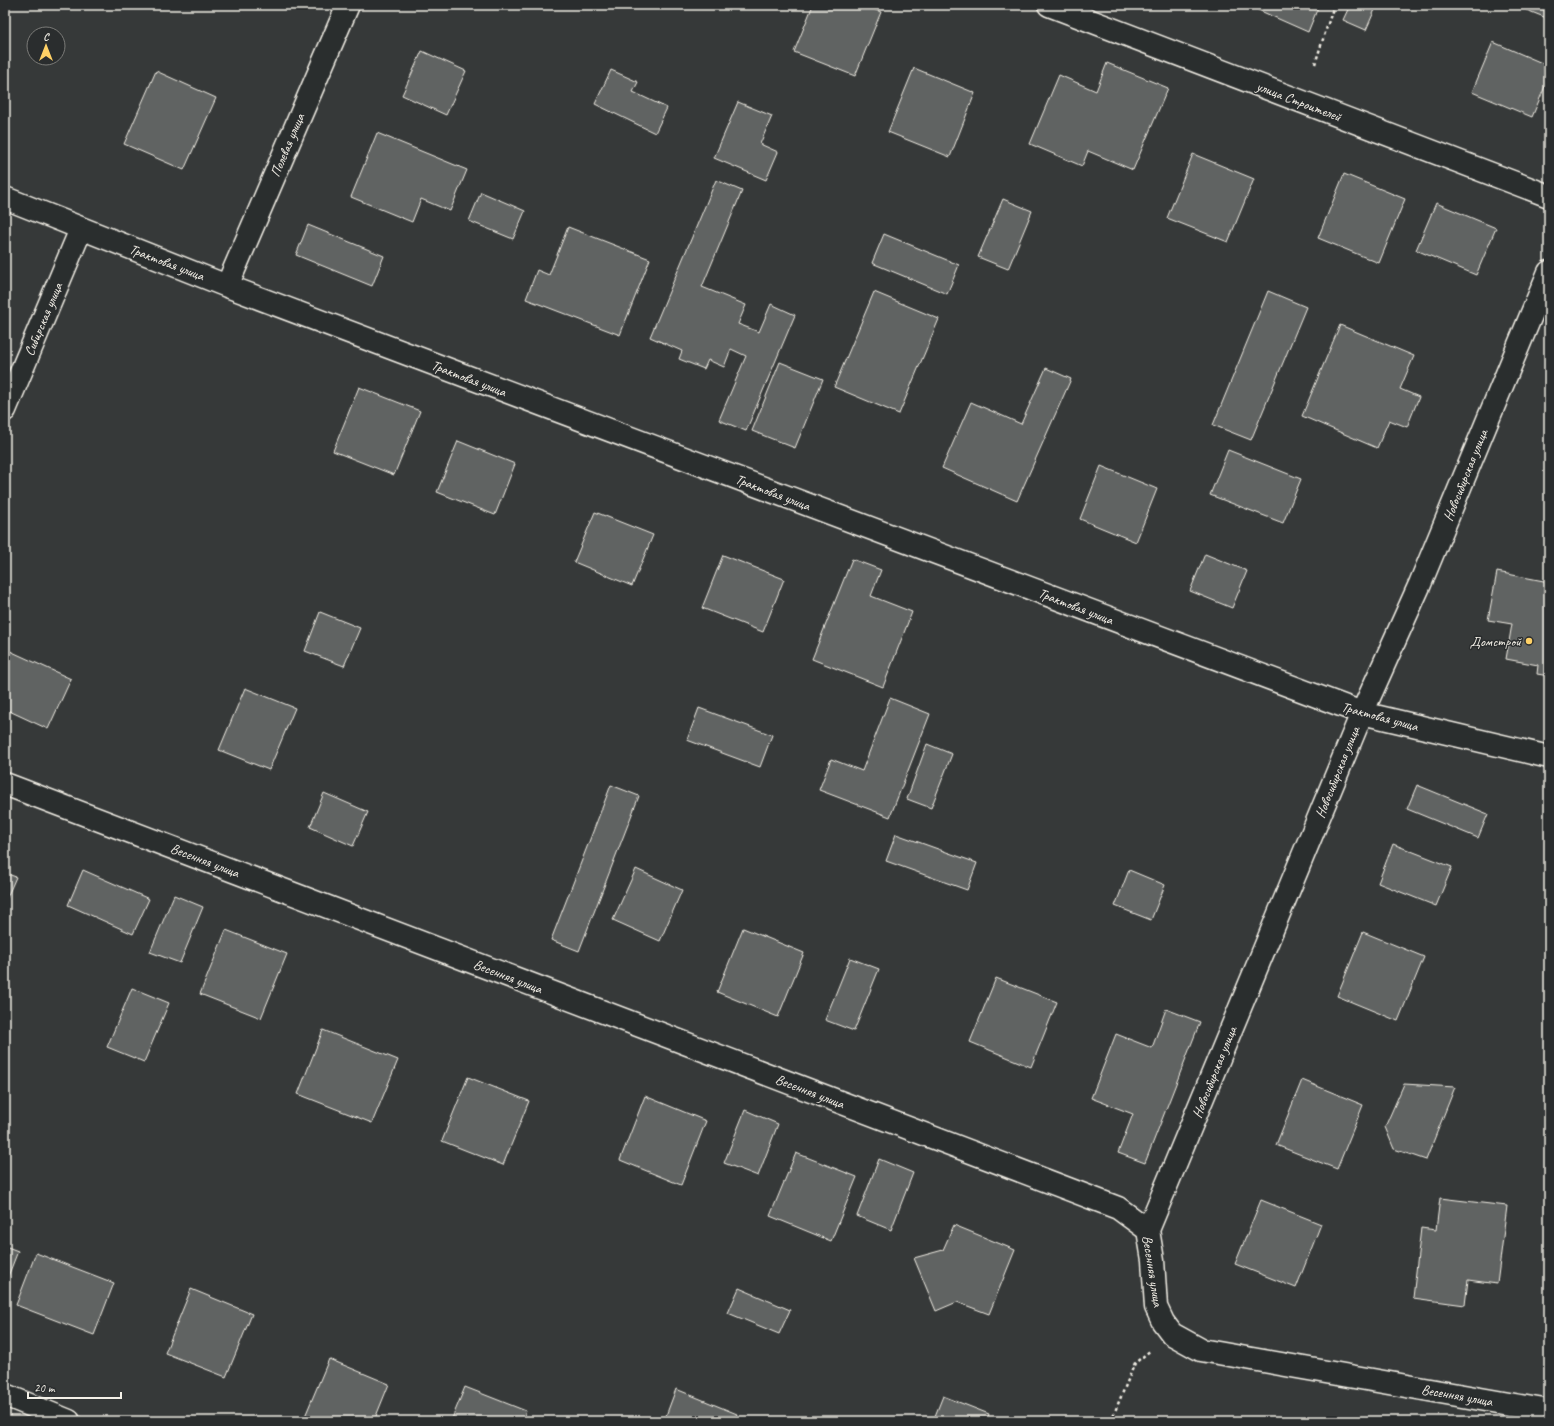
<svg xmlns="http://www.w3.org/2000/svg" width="1554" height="1426" font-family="Caveat,sans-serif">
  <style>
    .building { fill: #616362; stroke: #f4f1e8 }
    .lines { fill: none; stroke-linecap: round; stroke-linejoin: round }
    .minor-casing { stroke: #f4f1e8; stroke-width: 25 }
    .path { stroke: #f4f1e8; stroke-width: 2.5; stroke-dasharray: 3 3; stroke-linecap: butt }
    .minor { stroke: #2a2d2e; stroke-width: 22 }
    .poi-dot { fill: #ffd166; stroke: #2a2d2e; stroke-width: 1.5 }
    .labels { text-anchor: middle; stroke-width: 3; stroke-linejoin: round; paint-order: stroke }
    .street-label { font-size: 14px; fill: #f4f1e8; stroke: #2a2d2e }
    .poi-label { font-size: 14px; fill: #f4f1e8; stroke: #2a2d2e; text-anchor: end }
  </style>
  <rect width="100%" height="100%" fill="#363939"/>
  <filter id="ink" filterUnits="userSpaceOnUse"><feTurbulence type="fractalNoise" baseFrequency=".025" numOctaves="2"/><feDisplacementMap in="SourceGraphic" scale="8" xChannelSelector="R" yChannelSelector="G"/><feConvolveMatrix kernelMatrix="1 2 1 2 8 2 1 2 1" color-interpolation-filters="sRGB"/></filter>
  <g filter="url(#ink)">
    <!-- building -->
    <path class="building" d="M813 5H862L881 12 855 76 794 52Z
      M1257 5H1319L1308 32 1256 9Z
      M1350 5H1377L1366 30 1343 20Z
      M1514 5H1549V19Z
      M1493 42 1549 66V77L1532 117 1472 92Z
      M422 51 466 71 446 115 402 95Z
      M1107 63 1168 88 1133 170 1088 151 1082 166 1030 144 1059 75 1096 91Z
      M914 68 975 93 950 157 888 132Z
      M611 70 638 82 633 92 667 108 655 133 595 104Z
      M156 71 216 98 184 170 124 144Z
      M738 102 772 116 760 144 778 152 766 180 714 158Z
      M377 133 467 170 450 211 421 199 412 222 351 197Z
      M1193 154 1254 179 1228 242 1167 218Z
      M1344 174 1405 199 1379 263 1318 238Z
      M716 180 742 191 702 287 746 305 738 324 759 332 771 304 795 315 746 431 719 420 746 356 731 349 724 367 708 360 704 369 679 359 682 351 650 337Z
      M481 192 525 211 513 239 469 221Z
      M1003 199 1032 211 1008 269 978 257Z
      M1436 203 1496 228 1476 275 1416 250Z
      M308 225 384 256 372 286 296 255Z
      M568 227 650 259 620 335 526 299 537 270 549 275Z
      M884 234 959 265 947 294 872 263Z
      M1268 291 1306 307 1251 440 1213 425Z
      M874 292 939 319 899 414 834 387Z
      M1340 325 1414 356 1400 389 1419 397 1407 427 1389 420 1377 448 1302 416Z
      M780 362 823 379 795 448 752 431Z
      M1046 368 1071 379 1017 501 942 468 971 402 1021 424Z
      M359 387 420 411 394 475 333 451Z
      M458 441 515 464 495 515 437 492Z
      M1228 450 1301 479 1283 523 1210 495Z
      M1101 466 1157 489 1136 542 1080 519Z
      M595 512 653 535 632 586 574 562Z
      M1205 554 1247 571 1232 608 1190 591Z
      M723 555 784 579 763 632 702 608Z
      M852 559 881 570 871 596 912 612 883 687 812 659Z
      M1497 572 1549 582V676L1537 674 1538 665 1506 659 1512 624 1488 620Z
      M320 612 360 628 344 666 305 651Z
      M10 651 71 679 48 729 5 709V662Z
      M245 688 295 708 269 770 219 750Z
      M890 698 930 714 890 817 819 790 831 759 862 771Z
      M699 708 772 735 760 767 687 740Z
      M927 744 952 754 931 808 907 799Z
      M611 785 639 796 579 951 551 940Z
      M1417 785 1488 814 1478 838 1407 809Z
      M324 793 368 812 353 846 310 827Z
      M896 834 977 863 967 890 886 861Z
      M1393 844 1452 867 1436 906 1378 883Z
      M636 869 682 890 660 941 613 920Z
      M83 870 149 899 133 934 68 905Z
      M1129 870 1165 885 1151 920 1115 906Z
      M5 873 16 877 5 902Z
      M174 895 203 907 180 963 150 952Z
      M743 928 804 953 778 1017 717 992Z
      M226 930 287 954 261 1018 200 994Z
      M1363 932 1424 957 1398 1021 1337 996Z
      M850 958 879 969 854 1031 825 1020Z
      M996 978 1057 1002 1031 1067 970 1042Z
      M132 988 169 1003 144 1062 107 1047Z
      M1166 1009 1200 1022 1145 1163 1118 1153 1133 1114 1091 1098 1116 1034 1152 1048Z
      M323 1030 398 1060 372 1123 298 1094Z
      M468 1077 529 1101 503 1165 442 1141Z
      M1302 1080 1363 1105 1337 1169 1276 1145Z
      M1404 1084 1455 1087 1426 1160 1394 1149 1385 1127Z
      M645 1096 706 1121 681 1185 620 1160Z
      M745 1110 778 1124 758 1176 724 1163Z
      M796 1153 857 1177 831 1241 770 1216Z
      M879 1159 913 1173 891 1230 857 1216Z
      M1440 1198 1507 1206 1497 1284 1468 1280 1465 1305 1413 1298 1421 1228 1436 1230Z
      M1261 1200 1321 1224 1296 1288 1235 1264Z
      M954 1225 1015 1250 989 1314 957 1302 936 1311 914 1258 943 1250Z
      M5 1246 18 1251 5 1284Z
      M36 1253 114 1283 94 1335 16 1305Z
      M739 1288 790 1310 779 1334 728 1313Z
      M191 1289 252 1314 226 1377 165 1353Z
      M329 1359 389 1384 374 1421H303Z
      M465 1387 526 1411 522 1421H451Z
      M676 1389 737 1414 734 1421H664Z
      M943 1396 989 1414 987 1421H933Z"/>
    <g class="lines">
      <!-- minor casing -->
      <g class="minor-casing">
        <path id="minor" d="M1049 5 1549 196
          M5 198 227 286 455 372 1362 713 1549 757
          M227 286 348 5
          M5 410 81 229
          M5 784 1118 1208 1148 1230 1153 1260 1156 1307 1163 1322 1172 1334 1201 1350 1549 1411
          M1148 1230 1362 713 1420 584 1549 272
          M5 1395 69 1421"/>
      </g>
      <!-- path -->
      <path class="path" d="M1315 64 1334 5
        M1111 1421 1135 1363 1151 1350"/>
      <!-- minor -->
      <use href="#minor" class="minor"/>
    </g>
  </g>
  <!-- markers -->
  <circle class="poi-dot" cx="1529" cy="641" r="4"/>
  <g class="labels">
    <!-- street labels -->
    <g class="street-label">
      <text transform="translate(1299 101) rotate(21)" y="5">улица Строителей</text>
      <text transform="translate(287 145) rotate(-67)" y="5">Полевая улица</text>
      <text transform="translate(167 262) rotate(21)" y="5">Трактовая улица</text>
      <text transform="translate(43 319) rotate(-67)" y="5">Сибирская улица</text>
      <text transform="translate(469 378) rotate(21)" y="5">Трактовая улица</text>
      <text transform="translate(1465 475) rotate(-68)" y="5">Новосибирская улица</text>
      <text transform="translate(773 492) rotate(21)" y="5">Трактовая улица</text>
      <text transform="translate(1076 606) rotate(21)" y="5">Трактовая улица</text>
      <text transform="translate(1380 716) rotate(15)" y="5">Трактовая улица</text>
      <text transform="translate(1337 772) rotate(-68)" y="5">Новосибирская улица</text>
      <text transform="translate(205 860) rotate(21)" y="5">Весенняя улица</text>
      <text transform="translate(508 976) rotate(21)" y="5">Весенняя улица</text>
      <text transform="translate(1214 1072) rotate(-68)" y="5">Новосибирская улица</text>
      <text transform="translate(810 1091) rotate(21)" y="5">Весенняя улица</text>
      <text transform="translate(1153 1271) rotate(81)" y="5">Весенняя улица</text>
      <text transform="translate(1457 1395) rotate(10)" y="5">Весенняя улица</text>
    </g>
    <!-- poi labels -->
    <g class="poi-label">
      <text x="1521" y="646">Домстрой</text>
    </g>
  </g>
  <!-- margin -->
  <rect width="1554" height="1426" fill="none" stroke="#2a2d2e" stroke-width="20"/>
  <rect x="10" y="10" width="1534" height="1406" fill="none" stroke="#f4f1e8" stroke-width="1.5" filter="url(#ink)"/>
  <!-- north arrow -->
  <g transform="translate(46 46)"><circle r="19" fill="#2a2d2e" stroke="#7b7b78"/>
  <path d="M0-3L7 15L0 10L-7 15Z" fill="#ffd166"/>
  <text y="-6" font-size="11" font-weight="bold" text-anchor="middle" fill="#f4f1e8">С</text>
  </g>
  <!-- scale -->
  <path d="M28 1392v6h93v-6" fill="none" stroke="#f4f1e8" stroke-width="2"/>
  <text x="34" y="1392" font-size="12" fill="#f4f1e8" stroke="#2a2d2e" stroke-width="3" paint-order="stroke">20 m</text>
</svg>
